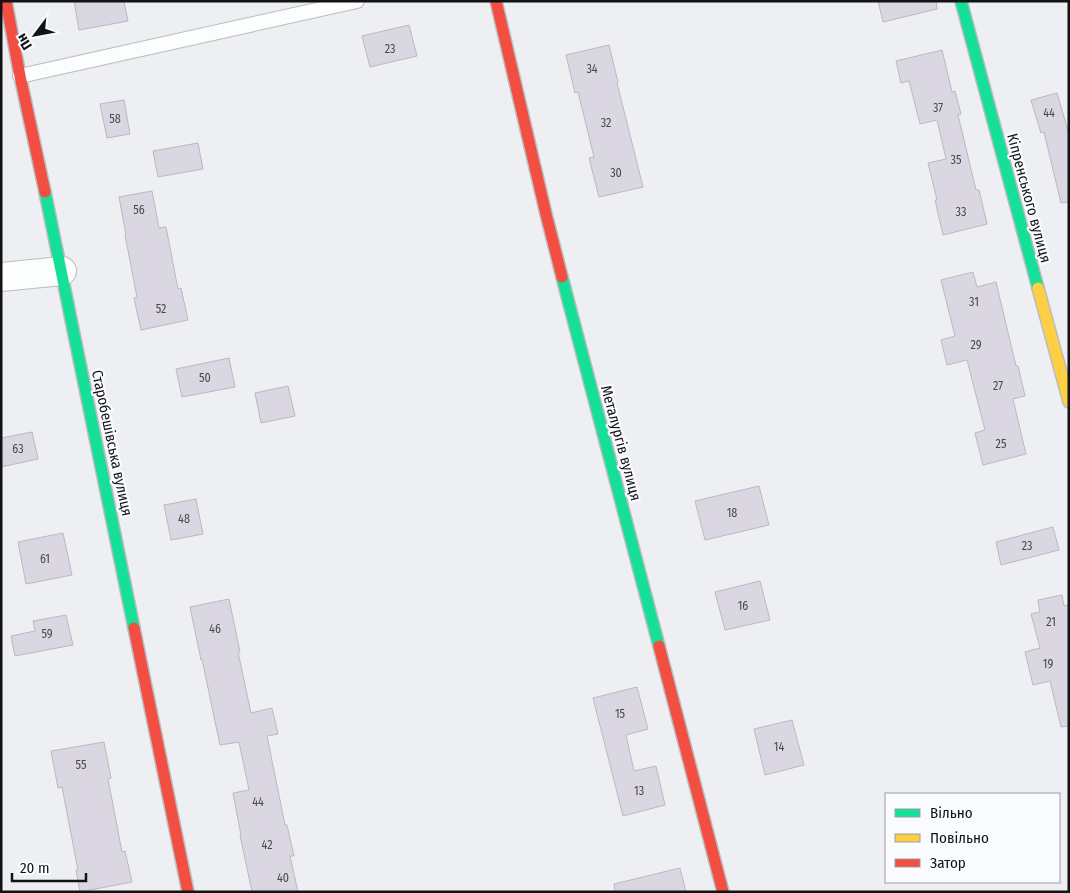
<svg xmlns="http://www.w3.org/2000/svg" width="1070" height="893" font-family="'Fira Sans Condensed',sans-serif">
  <style>
    .building { fill: #dbd7e2; stroke: #b9babc }
    .lines { fill: none; stroke-linecap: round; stroke-linejoin: round }
    .lane-casing { stroke: #bbbcbe; stroke-width: 16 }
    .street-casing { stroke: #bbbcbe; stroke-width: 30 }
    .fast-casing { stroke: #bbbcbe; stroke-width: 14 }
    .slow-casing { stroke: #bbbcbe; stroke-width: 14 }
    .jam-casing { stroke: #bbbcbe; stroke-width: 14 }
    .lane { stroke: #fcfdfd; stroke-width: 14 }
    .street { stroke: #fcfdfd; stroke-width: 28 }
    .fast { stroke: #16e098; stroke-width: 11 }
    .slow { stroke: #ffcf43; stroke-width: 11 }
    .jam { stroke: #f24e42; stroke-width: 11 }
    .labels { text-anchor: middle; stroke-width: 4.5; stroke-linejoin: round; paint-order: stroke }
    .number-label { font-size: 12px; fill: #48474b }
    .street-label { font-size: 15px; fill: #121314; stroke: #f9fbff }
  </style>
  <rect width="100%" height="100%" fill="#edeff2"/>
  <!-- building -->
  <path class="building" d="M74 1H124L128 21 79 30Z
    M878 1H936L937 9 883 22Z
    M409 25 417 56 370 67 362 36Z
    M609 45 618 82 617 83 643 187 599 197 589 158 594 157 578 92 575 93 566 55Z
    M942 50 952 92 955 91 961 114 958 115 976 190H979L987 224 943 235 935 200H937L928 163 946 159 937 120 920 124 909 81 901 83 896 61Z
    M1057 93 1069 134V202L1061 203 1044 132 1041 133 1031 100Z
    M124 100 130 134 107 138 100 104Z
    M198 143 203 169 158 177 153 151Z
    M152 191 159 228 166 227 178 289 181 288 188 320 141 330 134 298 137 297 125 235H126L119 197Z
    M973 272 977 287 996 282 1016 366H1018L1025 396 1013 399 1026 454 983 465 975 433 985 430 967 360 947 365 941 340 955 336 941 280Z
    M229 358 235 387 182 397 176 369Z
    M288 386 295 416 261 423 255 393Z
    M32 432 38 459 1 467V438Z
    M759 486 769 525 705 540 695 501Z
    M196 499 203 534 171 540 164 505Z
    M1053 527 1059 550 1001 565 996 542Z
    M63 533 72 575 26 584 18 542Z
    M760 581 770 620 725 630 715 592Z
    M1062 595 1064 606 1069 605V726L1061 727 1050 681 1033 685 1025 652 1040 648 1031 614 1040 612 1038 600Z
    M229 599 240 652H238L251 713 272 708 278 734 267 736 285 825H287L294 856H290L298 892H252L240 835H241L233 793 249 790 239 742 220 745 202 659 201 660 190 607Z
    M66 615 73 645 15 656 11 636 35 631 33 621Z
    M637 687 648 729 626 735 634 771 656 766 665 805 623 816 593 698Z
    M792 720 804 765 765 775 754 729Z
    M104 742 111 778 108 779 122 852 125 851 132 882 80 892 76 870H78L62 787 58 788 51 751Z
    M680 868 686 892H615L614 884Z"/>
  <g class="lines">
    <!-- lane casing -->
    <g class="lane-casing">
      <path id="lane" d="M20 76 357 1"/>
    </g>
    <!-- street casing -->
    <g class="street-casing">
      <path id="street" d="M1 277 62 271"/>
    </g>
    <!-- fast casing -->
    <g class="fast-casing">
      <path id="fast" d="M961 1 1038 288
        M45 192 134 628
        M562 277 659 646"/>
    </g>
    <!-- slow casing -->
    <g class="slow-casing">
      <path id="slow" d="M1038 288 1069 402"/>
    </g>
    <!-- jam casing -->
    <g class="jam-casing">
      <path id="jam" d="M6 1 20 76 45 192
        M496 1 546 214 562 277
        M134 628 188 892
        M659 646 723 892"/>
    </g>
    <!-- lane -->
    <use href="#lane" class="lane"/>
    <!-- street -->
    <use href="#street" class="street"/>
    <!-- fast -->
    <use href="#fast" class="fast"/>
    <!-- slow -->
    <use href="#slow" class="slow"/>
    <!-- jam -->
    <use href="#jam" class="jam"/>
  </g>
  <g class="labels">
    <!-- number labels -->
    <g class="number-label">
      <text x="390" y="53">23</text>
      <text x="592" y="73">34</text>
      <text x="938" y="112">37</text>
      <text x="1049" y="117">44</text>
      <text x="115" y="123">58</text>
      <text x="606" y="127">32</text>
      <text x="956" y="164">35</text>
      <text x="616" y="177">30</text>
      <text x="139" y="214">56</text>
      <text x="961" y="216">33</text>
      <text x="974" y="306">31</text>
      <text x="161" y="313">52</text>
      <text x="976" y="349">29</text>
      <text x="205" y="382">50</text>
      <text x="998" y="390">27</text>
      <text x="1001" y="448">25</text>
      <text x="18" y="453">63</text>
      <text x="732" y="517">18</text>
      <text x="184" y="523">48</text>
      <text x="1027" y="550">23</text>
      <text x="45" y="563">61</text>
      <text x="743" y="610">16</text>
      <text x="1051" y="626">21</text>
      <text x="215" y="633">46</text>
      <text x="47" y="638">59</text>
      <text x="1048" y="668">19</text>
      <text x="620" y="718">15</text>
      <text x="779" y="751">14</text>
      <text x="81" y="769">55</text>
      <text x="639" y="795">13</text>
      <text x="258" y="806">44</text>
      <text x="267" y="849">42</text>
      <text x="283" y="882">40</text>
    </g>
    <!-- street labels -->
    <g class="street-label">
      <text transform="translate(1029 198) rotate(75)" y="5">Кіпренського вулиця</text>
      <text transform="translate(112 443) rotate(78)" y="5">Старобешівська вулиця</text>
      <text transform="translate(621 443) rotate(75)" y="5">Металургів вулиця</text>
    </g>
  </g>
  <!-- border -->
  <rect width="1070" height="893" fill="none" stroke="#121314" stroke-width="5"/>
  <!-- legend -->
  <rect x="885" y="793" width="175" height="90" fill="#f9fbff" stroke="#9d9ea1"/>
  <rect x="895" y="809" width="25" height="8" fill="#16e098" stroke="#9d9ea1"/>
  <text x="930" y="818" font-size="15" fill="#121314">Вільно</text>
  <rect x="895" y="834" width="25" height="8" fill="#ffcf43" stroke="#9d9ea1"/>
  <text x="930" y="843" font-size="15" fill="#121314">Повільно</text>
  <rect x="895" y="859" width="25" height="8" fill="#f24e42" stroke="#9d9ea1"/>
  <text x="930" y="868" font-size="15" fill="#121314">Затор</text>
  <!-- north arrow -->
  <g transform="translate(35 35) rotate(238)" stroke="#f9fbff" stroke-width="4" paint-order="stroke">
  <path d="M0-4L9 19L0 12L-9 19Z" fill="#121314"/>
  <text y="-8" font-size="14" font-weight="bold" text-anchor="middle" fill="#121314">Пн</text>
  </g>
  <!-- scale -->
  <path d="M12 873v8h74v-8" fill="none" stroke="#121314" stroke-width="2.5"/>
  <text x="20" y="873" font-size="15" fill="#121314" stroke="#f9fbff" stroke-width="4" paint-order="stroke">20 m</text>
</svg>
